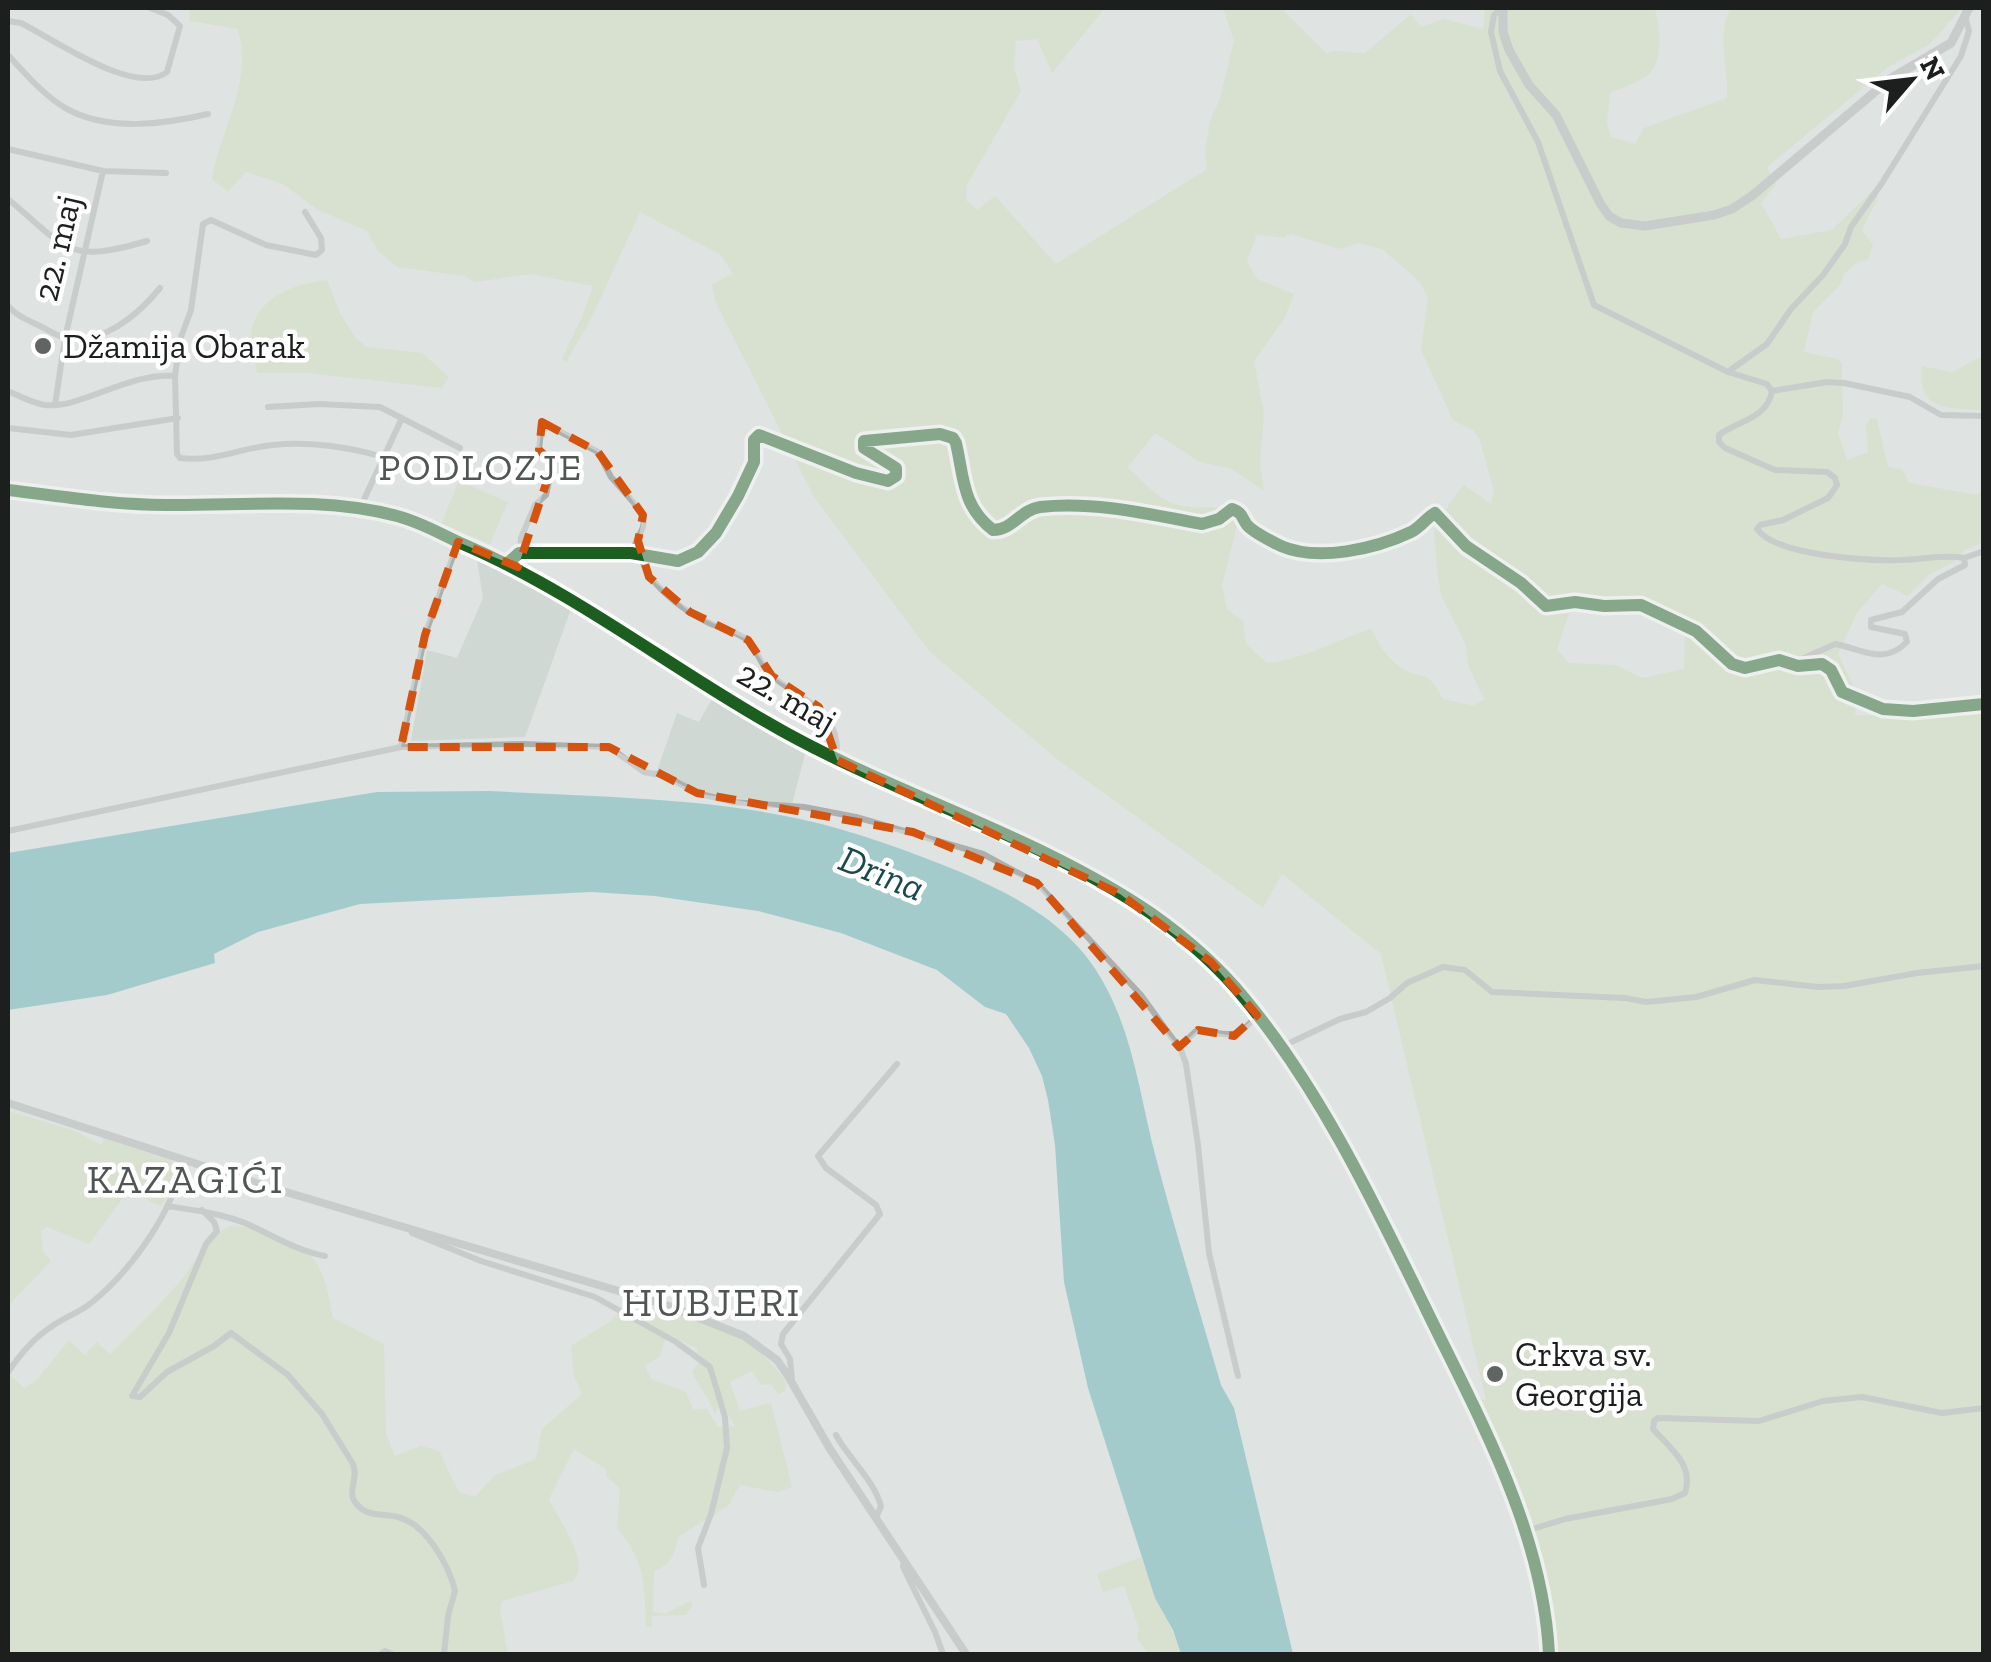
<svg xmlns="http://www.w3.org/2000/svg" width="1991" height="1662" font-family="'Zilla Slab',serif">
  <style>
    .built { fill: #cfd8d2 }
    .green { fill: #d1dcba; fill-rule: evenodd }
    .water { fill: #5badb2 }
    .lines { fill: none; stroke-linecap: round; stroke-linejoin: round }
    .minor { stroke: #adafad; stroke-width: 6 }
    .tertiary { stroke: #adafad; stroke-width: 8 }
    .secondary { stroke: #adafad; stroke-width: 9 }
    .primary { stroke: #a6b2b0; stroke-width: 9 }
    .cycleway-casing { stroke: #fff; stroke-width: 19 }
    .cycleway { stroke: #1b5e20; stroke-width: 12 }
    .marked { fill: none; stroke: #d4530e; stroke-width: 8; stroke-dasharray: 20 12; stroke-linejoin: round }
    .poi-dot { fill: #606462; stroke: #fff; stroke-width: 4 }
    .labels { text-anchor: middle; stroke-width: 9; stroke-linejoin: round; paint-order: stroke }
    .street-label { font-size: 35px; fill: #1c1f1d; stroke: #fff }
    .poi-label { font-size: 35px; fill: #1c1f1d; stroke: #fff; text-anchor: start }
    .neighbourhood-label { font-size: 38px; letter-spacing: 2.5px; fill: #505653; stroke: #fff }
    .water-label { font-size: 38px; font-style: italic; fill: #1a494d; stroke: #fff }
    .quarter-label { font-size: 40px; letter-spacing: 2.5px; fill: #505653; stroke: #fff }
  </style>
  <rect width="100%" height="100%" fill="#dfe3e1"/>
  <!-- built -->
  <path class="built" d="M477 560 571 609 525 737 411 741 427 650 457 658 483 598Z
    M712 699 805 754 792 804 725 797 703 792 657 771 677 713 699 722Z"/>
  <!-- green -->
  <path class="green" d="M189 8H1105L1052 73 1037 39 1016 41 1014 68 1021 91 967 185 966 200 977 210 995 196 1056 264 1207 169 1205 152 1210 120 1220 99 1234 41 1223 8H1281L1326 53C1341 48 1350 54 1365 53L1411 14 1421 27 1444 19 1483 29 1485 8H1655C1659 27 1665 57 1649 74 1640 82 1621 88 1610 93L1607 123 1611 137 1635 144 1644 128 1727 98C1729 71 1716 31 1731 8H1962L1930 44 1888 67 1767 167 1776 184 1761 203 1781 239 1832 230 1873 190 1878 198 1862 230 1873 245 1868 260 1858 262 1844 274 1840 285 1813 312 1804 352 1838 359 1842 364 1843 414 1838 433 1847 460 1868 452 1866 425 1871 418 1877 419 1888 467 1902 469 1909 483 1978 495 1983 487V542L1965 550 1954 562 1930 574 1908 596 1882 584 1857 613 1838 654 1857 693 1855 715 1904 716 1981 707 1983 695V1654H1546L1501 1463 1474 1398 1486 1400 1381 954 1282 874 1263 908 1058 760 929 651 814 497 715 301 712 284 733 274 721 255 640 212 590 321 566 362 562 358 582 317 593 286 531 274 475 282 464 276 397 267 378 251 367 231 318 210 283 184 246 172 228 192 212 179C221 125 253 87 238 29L190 21ZM1257 234 1284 238 1290 234 1340 249 1358 243 1382 249 1420 282 1428 298 1421 350 1453 420 1473 430 1479 438 1494 490 1491 504 1464 485 1451 501 1434 531 1438 579 1442 597 1465 643 1469 668 1484 699 1474 706 1443 699C1426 666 1424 682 1400 667 1386 657 1379 644 1371 629 1335 640 1304 660 1267 663L1246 644 1243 621 1227 609 1222 586 1238 521C1211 497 1209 513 1179 505 1159 501 1142 481 1128 467L1155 433 1200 462 1232 469 1264 491 1260 464 1264 413 1254 361 1284 319 1294 294 1257 279 1247 261ZM1574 598 1602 601 1639 600 1681 618 1685 631 1684 669 1642 678 1616 665 1569 663 1557 650Z
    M327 280 340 313 355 337 366 347 422 353 449 377 442 388 308 373H257C255 359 248 337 253 324 264 294 299 283 327 280Z
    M1983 356V411C1952 407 1916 414 1922 366L1952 372Z
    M459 481 508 502 490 544 441 524Z
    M8 1111 73 1130 102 1145 103 1138 170 1160 178 1168 170 1194 160 1206 141 1197 125 1181 120 1183 126 1194 89 1244 47 1227 41 1231 43 1251 51 1261 8 1306Z
    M230 1226C253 1226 295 1239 312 1257 326 1273 329 1299 333 1318L384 1344 386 1434 395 1456 421 1446 439 1451 459 1492 475 1497 494 1476 536 1459 542 1429 582 1394 574 1376 571 1346 611 1321 625 1305 636 1312 654 1317 660 1309C707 1318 761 1340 786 1383L785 1391 778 1394 771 1384 761 1385 752 1371 730 1382 740 1411 771 1403 792 1487 778 1492 740 1485 728 1506 678 1537C675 1553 671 1566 654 1571L653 1612 665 1614 690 1601 693 1604 686 1615 652 1616V1627H646C644 1583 646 1563 617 1528L620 1489 606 1476 607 1470 574 1449 549 1499C559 1521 590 1559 574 1581L502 1601 500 1610 508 1654H8V1373L24 1388 36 1381 69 1340 85 1355 97 1342 110 1354C135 1330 159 1306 182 1279 197 1260 207 1238 230 1226ZM667 1334 698 1349 694 1358 699 1362 692 1372C698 1386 709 1398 715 1414L718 1407 725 1409 735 1426 718 1427 707 1409H693L686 1392 651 1379 645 1366 660 1356Z
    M1141 1557C1153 1591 1170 1621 1181 1654H1161L1159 1651 1148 1654 1137 1638 1139 1629 1124 1586 1103 1592 1097 1574Z"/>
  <!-- water -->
  <path class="water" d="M490 791C593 797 699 797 800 819 855 831 906 850 958 871 1021 898 1077 928 1108 991 1135 1044 1141 1102 1156 1158 1176 1234 1199 1309 1221 1385L1234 1408 1293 1654H1181L1173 1630 1155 1598 1088 1388 1064 1282 1055 1145 1048 1100 1042 1076 1029 1048 1006 1014 985 1007 937 970 841 933 758 911 655 896 591 892 360 904 258 932 214 954 215 963 107 995 8 1010V853L377 792Z"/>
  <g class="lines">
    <!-- minor -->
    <path class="minor" d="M1501 8 1494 15 1491 32 1500 71 1538 142 1594 305 1728 372 1767 384 1772 391C1767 419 1739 420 1719 435V442L1725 448 1775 470 1827 472 1835 478 1837 485 1828 498 1783 520 1760 525 1757 529C1776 556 1869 561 1901 560 1922 560 1944 554 1964 558L1965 565 1938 579 1902 612 1871 620V627L1905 634 1907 642C1883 666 1863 649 1835 644L1793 663
      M8 21 21 23C53 39 135 97 167 72L180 26 168 15 150 8
      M8 55C25 73 45 97 67 109 109 132 165 124 208 114
      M8 149 103 171 166 173
      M8 199C67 248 66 265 147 241
      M305 212 321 238 322 250 316 255 266 245 211 220 203 224 191 310 180 340 175 376 177 454 180 458C217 462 239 448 273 445 308 441 350 447 383 457
      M8 306C18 317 28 320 42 327 48 330 56 336 64 337 101 347 139 314 160 288
      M1729 371 1767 344 1791 309 1823 275 1845 244 1851 227 1882 183 1961 56 1969 31 1965 16
      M8 391C19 396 32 403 45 405 81 409 128 372 175 376
      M1772 391 1827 382 1844 383 1910 397 1941 415 1984 416
      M55 405 65 338 103 171
      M268 407 319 404 380 407 460 448
      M8 428 71 435 178 418
      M360 508 402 418
      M520 553 521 538 535 505 546 495 552 468 539 450 542 422 598 452 611 477 640 510 644 519 643 527 631 553
      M641 557C647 583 682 610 705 621 718 628 738 631 748 641 757 649 760 664 769 673 801 704 840 704 837 759
      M1964 558 1984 551
      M508 563 519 553H631L678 561 698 552 716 533 738 496 754 462V440L759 435 856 473 888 481 896 476V468L864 448V441L940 434 953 438 956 443C964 478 962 506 993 530 1013 530 1020 510 1040 507 1094 501 1149 514 1202 524L1219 519 1232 509C1243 513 1241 517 1247 525 1254 533 1271 541 1281 546 1318 562 1375 549 1411 532 1421 527 1426 518 1435 513L1466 546 1521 583 1546 606 1575 602 1604 606 1641 605 1696 631 1732 664 1745 668 1779 660 1798 666 1822 664 1831 670 1842 692 1883 709 1913 711 1984 704
      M401 747 425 635 458 542
      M8 831 401 747 522 744 609 747 644 772 666 776 697 793 733 802 804 807 856 817 983 854 1037 883 1141 995 1181 1050 1186 1064 1198 1145 1209 1253 1238 1376
      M1179 1047 1196 1031C1228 1032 1234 1044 1257 1015
      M1281 1047 1340 1019 1366 1012 1390 998 1407 983 1443 967 1465 970 1492 992 1625 998 1646 1002 1696 997 1755 980 1818 987 1844 986 1917 973 1984 966
      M167 1206C194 1210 219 1213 245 1223 272 1235 295 1250 325 1256
      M202 1210 214 1222 217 1231 206 1244 169 1333 132 1396 140 1397 167 1372 214 1346 231 1333 288 1375 322 1414 353 1464C359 1478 347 1491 355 1502 366 1518 383 1513 398 1517 426 1524 449 1565 455 1591L448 1616 444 1654
      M412 1233 481 1261 595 1297 676 1342 710 1367 725 1417 727 1448 711 1514 698 1548 704 1585
      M8 1372C19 1356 35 1337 51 1327 64 1317 79 1313 91 1303 130 1272 176 1209 182 1160
      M792 1380 790 1359 781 1344 783 1334 880 1214 876 1205 826 1168 818 1156 897 1064
      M836 1435C849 1459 874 1480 881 1506L876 1518
      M1526 1531 1565 1519 1672 1499 1685 1493C1694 1465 1671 1449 1653 1429L1654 1421 1658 1418 1759 1421 1823 1401 1862 1397 1942 1413 1984 1408
      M904 1561 903 1567 935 1632 943 1654
      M381 1654 385 1651 392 1654"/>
    <!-- tertiary -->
    <path class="tertiary" d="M8 1103 259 1184 669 1306 744 1336 777 1360 788 1376 830 1449 966 1654"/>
    <!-- secondary -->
    <path class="secondary" d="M1503 8V32L1509 50 1529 85 1556 115 1600 203 1609 216 1621 223 1645 226 1714 215 1732 209 1753 195 1890 79 1951 43 1969 8"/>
    <!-- primary -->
    <path class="primary" d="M8 490C60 496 112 505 165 505 241 506 322 496 397 516 421 522 442 535 465 545 572 591 664 663 765 721 889 794 1032 832 1152 914 1186 938 1219 967 1245 999 1321 1091 1374 1203 1426 1309 1479 1418 1543 1531 1549 1654"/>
    <!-- cycleway casing -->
    <g class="cycleway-casing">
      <path id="cycleway" d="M8 490C60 496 112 505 165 505 241 506 322 496 397 516 421 522 442 535 465 545 572 591 664 663 765 721 889 794 1032 832 1152 914 1186 938 1219 967 1245 999 1321 1091 1374 1203 1426 1309 1479 1418 1543 1531 1549 1654
        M508 563 519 553H631L678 561 698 552 716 533 738 496 754 462V440L759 435 856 473 888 481 896 476V468L864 448V441L940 434 953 438 956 443C964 478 962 506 993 530 1013 530 1020 510 1040 507 1094 501 1149 514 1202 524L1219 519 1232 509C1243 513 1241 517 1247 525 1254 533 1271 541 1281 546 1318 562 1375 549 1411 532 1421 527 1426 518 1435 513L1466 546 1521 583 1546 606 1575 602 1604 606 1641 605 1696 631 1732 664 1745 668 1779 660 1798 666 1822 664 1831 670 1842 692 1883 709 1913 711 1984 704"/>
    </g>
    <!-- cycleway -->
    <use href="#cycleway" class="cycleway"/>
  </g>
  <!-- marked area -->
  <path d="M0 0H1991V1662H0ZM542 422 598 452 643 515 638 541 649 577 690 612 748 640 772 676 819 707 837 760 1120 894 1211 962 1257 1015 1234 1036 1198 1030 1179 1047 1037 883 913 832 697 793 609 747H401L425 635 458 542 518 567 553 463 539 450Z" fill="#dfe3e1" fill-opacity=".55" fill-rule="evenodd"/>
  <path class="marked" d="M542 422 598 452 643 515 638 541 649 577 690 612 748 640 772 676 819 707 837 760 1120 894 1211 962 1257 1015 1234 1036 1198 1030 1179 1047 1037 883 913 832 697 793 609 747H401L425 635 458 542 518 567 553 463 539 450Z"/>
  <!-- markers -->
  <g class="poi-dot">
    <circle cx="43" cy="346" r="10"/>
    <circle cx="1495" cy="1374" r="10"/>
  </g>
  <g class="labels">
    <!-- street labels -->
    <g class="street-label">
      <text transform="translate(57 248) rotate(-77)" y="12">22. maj</text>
      <text transform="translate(787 697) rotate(30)" y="12">22. maj</text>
    </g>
    <!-- poi labels -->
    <g class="poi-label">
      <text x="63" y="358">Džamija Obarak</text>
      <text x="1515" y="1366">Crkva sv.<tspan x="1515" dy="40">Georgija</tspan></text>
    </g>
    <!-- neighbourhood labels -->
    <g class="neighbourhood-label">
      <text x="481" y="480">PODLOZJE</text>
    </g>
    <!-- water labels -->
    <g class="water-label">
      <text transform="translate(882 873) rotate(22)" y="13">Drina</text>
    </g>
    <!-- quarter labels -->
    <g class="quarter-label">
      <text x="186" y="1193">KAZAGIĆI</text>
      <text x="712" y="1316">HUBJERI</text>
    </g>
  </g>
  <!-- border -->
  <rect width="1991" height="1662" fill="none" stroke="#1c1f1d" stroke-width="20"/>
  <!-- north arrow -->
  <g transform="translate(1911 80) rotate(62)" stroke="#ffffff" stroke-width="8" paint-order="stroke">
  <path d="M0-8L18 38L0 25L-18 38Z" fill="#1c1f1d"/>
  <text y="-15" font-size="28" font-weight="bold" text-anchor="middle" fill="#1c1f1d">N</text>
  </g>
</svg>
